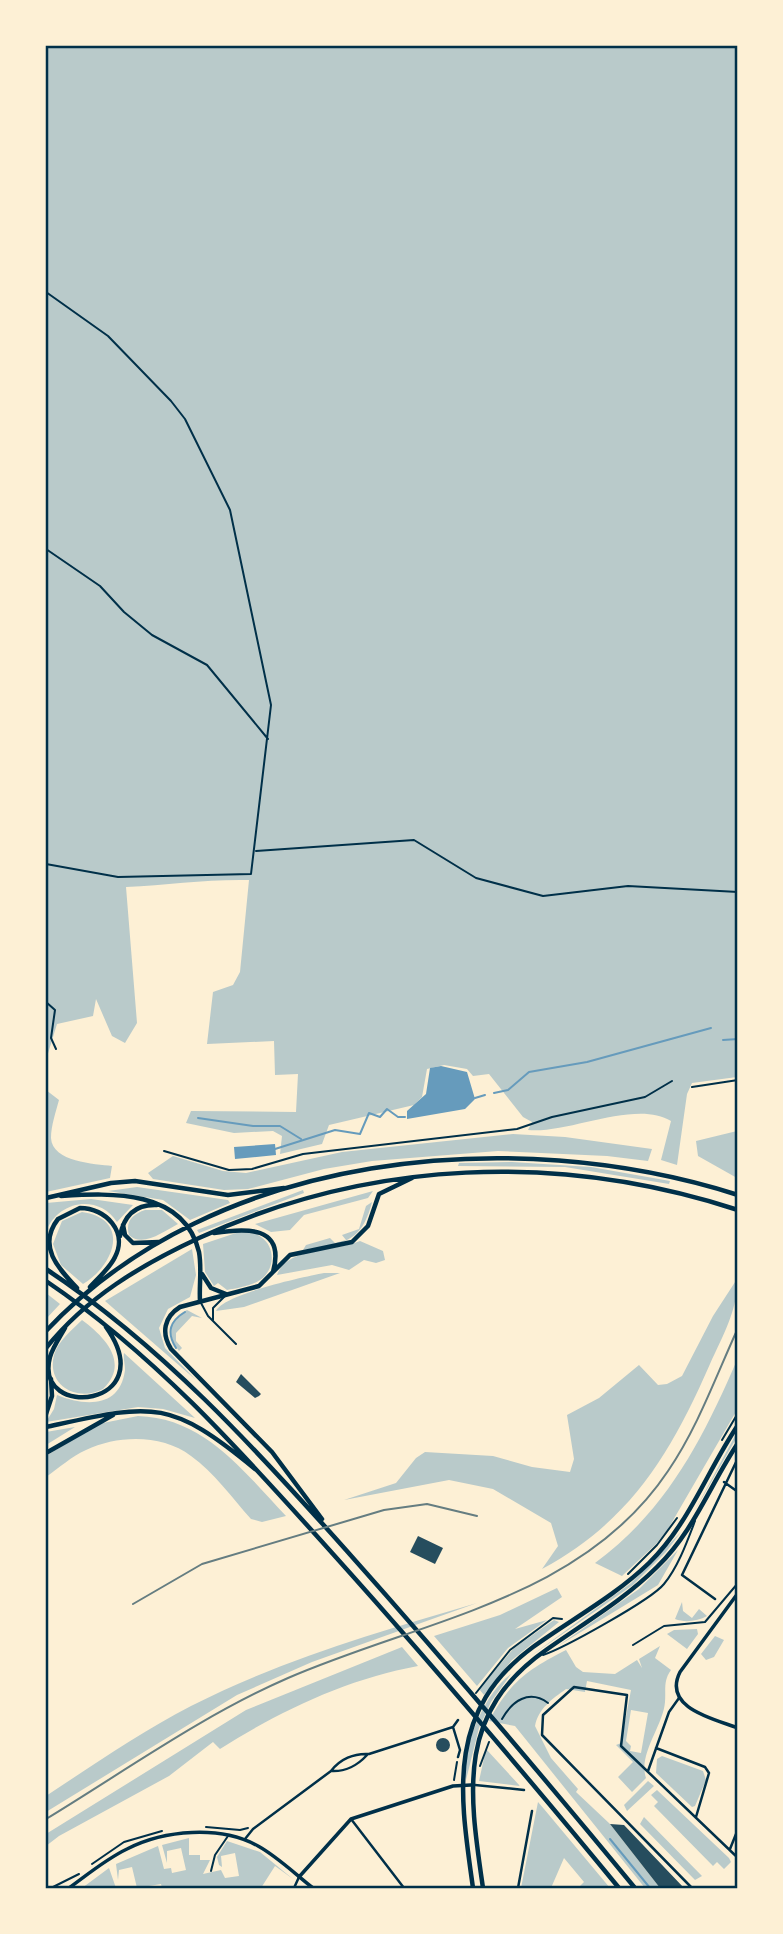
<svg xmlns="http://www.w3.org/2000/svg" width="783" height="1934" font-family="'Times New Roman',serif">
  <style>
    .green { fill: #b9caca; fill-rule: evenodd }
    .water { fill: #669bbc }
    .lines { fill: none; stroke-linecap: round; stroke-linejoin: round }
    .stream { stroke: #669bbc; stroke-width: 2 }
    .building { fill: #264d5e }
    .path { stroke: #003049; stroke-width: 2 }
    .service { stroke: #003049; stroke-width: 2 }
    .minor { stroke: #003049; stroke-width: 2.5 }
    .tertiary { stroke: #003049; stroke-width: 3.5 }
    .secondary { stroke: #003049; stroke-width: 4.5 }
    .trunk { stroke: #003049; stroke-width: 4.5 }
    .rail { stroke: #657d81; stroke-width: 2 }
    .neatline { fill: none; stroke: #003049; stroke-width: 2.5 }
  </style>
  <rect width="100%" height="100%" fill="#fdf0d5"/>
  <!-- green -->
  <path class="green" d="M46 46H737V1077L692 1083 687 1094 677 1165 661 1160 671 1121C636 1099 568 1134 528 1130L532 1122 523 1117 489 1074 473 1076 467 1069 444 1065 427 1069 422 1097 414 1105 329 1125 322 1144 280 1154 282 1136 273 1131 234 1133 186 1123 191 1111 296 1112 298 1074 275 1075 274 1041 207 1044 213 992 233 985 240 972 249 880C208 879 168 885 126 887L137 1023 125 1043 112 1036 96 999 93 1016 57 1024 46 1060Z
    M46 1090 59 1100C56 1111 51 1126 51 1138 52 1162 95 1164 112 1166L110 1178 46 1192Z
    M737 1131H738L737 1178 698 1156 696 1141Z
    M513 1134 565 1137 652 1149 648 1161 607 1156 498 1151 372 1161 324 1169 248 1189 224 1190 153 1179 148 1173 173 1156 223 1171 246 1173 342 1152Z
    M512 1162 591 1167 670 1181 669 1184 565 1167 458 1166 459 1163Z
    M137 1187 228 1200 230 1203 190 1220 163 1200 108 1191Z
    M303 1190 304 1193 199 1233 197 1230Z
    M373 1191 368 1198 304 1215 290 1230 271 1232 255 1224Z
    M91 1199 133 1205 117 1222C98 1193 57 1201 46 1232V1203Z
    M372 1202C361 1245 342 1243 303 1250L306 1245 330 1238 335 1243 346 1240 342 1235 359 1229 366 1206Z
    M145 1210H162L178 1224C164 1231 143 1248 129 1235 125 1221 133 1214 145 1210Z
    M82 1212C131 1219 115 1265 83 1284L61 1265 53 1244 62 1221Z
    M239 1232C247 1233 255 1232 261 1237 276 1247 275 1270 260 1280 251 1286 238 1288 227 1290L218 1283 214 1286 205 1272 203 1244Z
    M360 1241 383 1251 385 1260 376 1263 364 1260 349 1270 332 1265 277 1275C286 1247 335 1252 360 1241Z
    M192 1249 196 1275 190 1297 168 1309 159 1328 165 1348 196 1380 105 1301Z
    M324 1273H340L244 1307 216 1311C224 1294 303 1277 324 1273Z
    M737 1279C738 1310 723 1335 710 1364 671 1453 631 1521 542 1569L558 1546 551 1523 493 1489 449 1480 344 1500 396 1483 416 1458 425 1452 493 1456 532 1467 570 1472 574 1459 567 1415 599 1398 639 1365 658 1385 667 1384 682 1376 713 1316Z
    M46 1293 60 1304 46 1319Z
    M187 1310 202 1318 192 1316 176 1333V1341L182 1348 179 1351C167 1336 168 1319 187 1310Z
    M82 1320C105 1337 130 1363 103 1389 79 1402 46 1387 54 1355 58 1341 72 1330 82 1320Z
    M124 1353 195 1418 163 1409 138 1407 46 1422 54 1409 57 1395C84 1406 120 1409 125 1370 125 1364 123 1358 124 1353Z
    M737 1360V1410L668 1529 656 1544 622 1576 595 1563C666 1511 703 1439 737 1360Z
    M138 1416C205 1418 244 1472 286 1516L262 1522 251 1519C232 1498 214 1472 191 1456 162 1434 118 1435 86 1450 72 1456 59 1468 46 1477V1456L98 1424Z
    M75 1427 46 1445V1432Z
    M737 1432V1437L694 1512Z
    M681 1532 666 1552 633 1585 528 1658 631 1583Z
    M678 1550 658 1585 558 1646 639 1589Z
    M557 1588 562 1597 515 1629 547 1620 508 1648 477 1686 434 1636 500 1615Z
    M682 1602 683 1611 692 1618 699 1609 707 1616C698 1621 685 1623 675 1619Z
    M477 1603 312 1662 237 1695 46 1812V1796C93 1765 141 1732 191 1706 281 1660 381 1631 477 1603Z
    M554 1620 559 1622 512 1660 484 1695 479 1689 514 1648Z
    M697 1629 698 1634 687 1649 667 1634 674 1630Z
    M715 1636 724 1640 714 1657 706 1660 701 1654Z
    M660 1646 655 1658 671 1670C663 1681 666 1690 665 1702 663 1726 638 1754 646 1778L632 1792 618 1777 633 1762 616 1745 621 1743 631 1690 587 1681 585 1692 566 1689C552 1699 538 1709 535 1726L551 1758 578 1789 576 1792 610 1824 660 1888H645L515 1726 489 1721C510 1682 527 1670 566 1650L576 1667 583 1672 615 1674 637 1660 642 1668 639 1659ZM631 1710 648 1713 641 1753 630 1751 631 1746 626 1741Z
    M402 1647 418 1666C347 1679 280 1711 220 1749L213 1742 169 1776 59 1836 46 1846V1834L246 1710Z
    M511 1674 491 1702 479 1728 466 1780C461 1748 485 1692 511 1674Z
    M486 1749 520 1786 479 1781Z
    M662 1756 703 1771 706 1780 695 1806 692 1807 656 1773 657 1759Z
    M648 1781 654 1786 627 1811 624 1805Z
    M657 1790 729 1858 731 1862 724 1869 717 1862 713 1866 654 1806 658 1802 651 1795Z
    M538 1802 544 1809 610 1888 580 1886 584 1882 564 1858 551 1888H521Z
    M644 1817 702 1876 695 1880 640 1824Z
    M189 1838V1855H200V1860H210L203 1874 221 1870 225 1878 239 1876 235 1853 221 1856 222 1867 219 1865 217 1857 227 1841 260 1852 293 1879 275 1866 261 1888H162L161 1884 137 1888 132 1867 119 1870 118 1880 116 1864 158 1846 164 1869 171 1868 172 1873 186 1870 181 1848 167 1851V1863L162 1845Z
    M109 1868 116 1888H123H82Z"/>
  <!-- water -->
  <path class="water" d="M441 1066 467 1072 475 1099 465 1109 407 1119V1111L426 1094 430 1068Z
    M275 1144 276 1155 235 1159 234 1147Z"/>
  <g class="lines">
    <!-- stream -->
    <path class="stream" d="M723 1040 738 1039
      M494 1093 508 1090 529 1072 587 1062 711 1028
      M475 1098 485 1095
      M198 1118 253 1126H280L301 1139
      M275 1149 335 1130 360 1134 369 1113 380 1117 387 1109 398 1117H405
      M176 1348C166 1332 170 1321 185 1312
      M610 1839 650 1888"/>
  </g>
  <!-- building -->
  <path class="building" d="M241 1374 261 1394 259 1396 255 1398 236 1382Z
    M418 1536 443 1548 435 1564 410 1552Z
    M436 1745a7 7 0 1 1 14 0a7 7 0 1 1-14 0Z
    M610 1824 624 1825 684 1888H660Z"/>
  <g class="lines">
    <!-- path -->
    <path class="path" d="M46 292 108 336 171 401 185 419 230 510 271 705 251 874 118 877 46 864
      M46 549 100 586 124 612 152 635 207 665 268 739
      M256 851 414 840 476 878 543 896 628 886 738 892
      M46 1002 55 1010 51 1038 56 1049
      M722 1440 738 1413
      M628 1574 657 1545 677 1518
      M476 1693 510 1650 553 1618 562 1619
      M502 1719C512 1701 529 1689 548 1703
      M480 1766 489 1742
      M454 1780 457 1762
      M206 1827 240 1830 248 1828
      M92 1864 124 1842 162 1831
      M51 1888 79 1874"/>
    <!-- service -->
    <path class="service" d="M692 1087 738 1080
      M164 1151 229 1170 252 1169 303 1154 517 1129 552 1117 645 1097 672 1081
      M201 1303 208 1316 236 1344
      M213 1320V1308L225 1296
      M633 1645 664 1626 705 1622 738 1583
      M543 1655C564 1648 651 1600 664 1584 678 1567 687 1542 695 1521
      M211 1871 215 1855 228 1836"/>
    <!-- minor -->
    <path class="minor" d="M724 1482 738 1492
      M715 1599 682 1575 738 1458
      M453 1727 460 1750 458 1757
      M656 1748 705 1767 709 1773 696 1817
      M331 1771C345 1772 358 1765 367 1755
      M648 1771 669 1712 679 1698
      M475 1785 524 1790
      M351 1819 404 1888
      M245 1839 253 1829 331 1771C340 1759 354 1753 369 1754L453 1727 458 1720
      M730 1849 738 1829
      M294 1888 299 1877
      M518 1888 532 1811
      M692 1888 542 1735 543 1715 574 1687 627 1695 621 1746 738 1858"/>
    <!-- tertiary -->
    <path class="tertiary" d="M738 1593 680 1672C662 1708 714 1719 738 1728
      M299 1877 351 1819 453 1786 471 1785
      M69 1888C87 1875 106 1859 127 1849 164 1830 220 1825 258 1846 278 1857 295 1874 313 1888"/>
    <!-- secondary -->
    <path class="secondary" d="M473 1888C460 1795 445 1712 533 1647 572 1619 615 1596 649 1563 689 1524 707 1471 738 1425
      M483 1888C469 1792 456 1713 546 1650 584 1623 624 1600 657 1567 694 1531 710 1485 738 1443"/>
    <!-- trunk -->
    <path class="trunk" d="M61 1196C111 1193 184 1189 199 1252 202 1268 199 1285 200 1301
      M46 1198 111 1183 135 1181 228 1195 284 1188
      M123 1225 125 1235 133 1243 159 1242
      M214 1233C245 1228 286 1225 273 1272
      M120 1236C124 1215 136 1204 157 1205
      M46 1269C161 1345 255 1448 346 1550 445 1661 541 1774 635 1888
      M202 1274 211 1288 226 1294
      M46 1281C157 1356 244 1455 333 1554 431 1663 526 1775 619 1888
      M77 1288C58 1268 37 1246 58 1219L80 1208C106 1208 128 1232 115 1257 110 1268 98 1278 90 1287
      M65 1328C60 1337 53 1347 50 1357 33 1421 163 1407 106 1327
      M46 1331C215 1151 513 1123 738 1195
      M46 1348C87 1297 141 1265 199 1238 370 1159 560 1152 738 1210
      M46 1414 52 1396 51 1379
      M46 1427C152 1404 168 1397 255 1469
      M46 1453 113 1415
      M322 1519 272 1452 171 1349C161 1333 164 1317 180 1307L259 1286 290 1255 352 1242 368 1226 379 1194 412 1178"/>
    <!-- rail -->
    <path class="rail" d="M133 1604 202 1564 384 1510 427 1504 477 1516
      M46 1819C125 1771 203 1715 288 1678 421 1620 582 1600 668 1471 698 1427 716 1376 738 1328"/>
  </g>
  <!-- border -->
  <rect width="783" height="1934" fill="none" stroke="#fdf0d5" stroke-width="94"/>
  <rect x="47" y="47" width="689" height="1840" class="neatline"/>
</svg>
